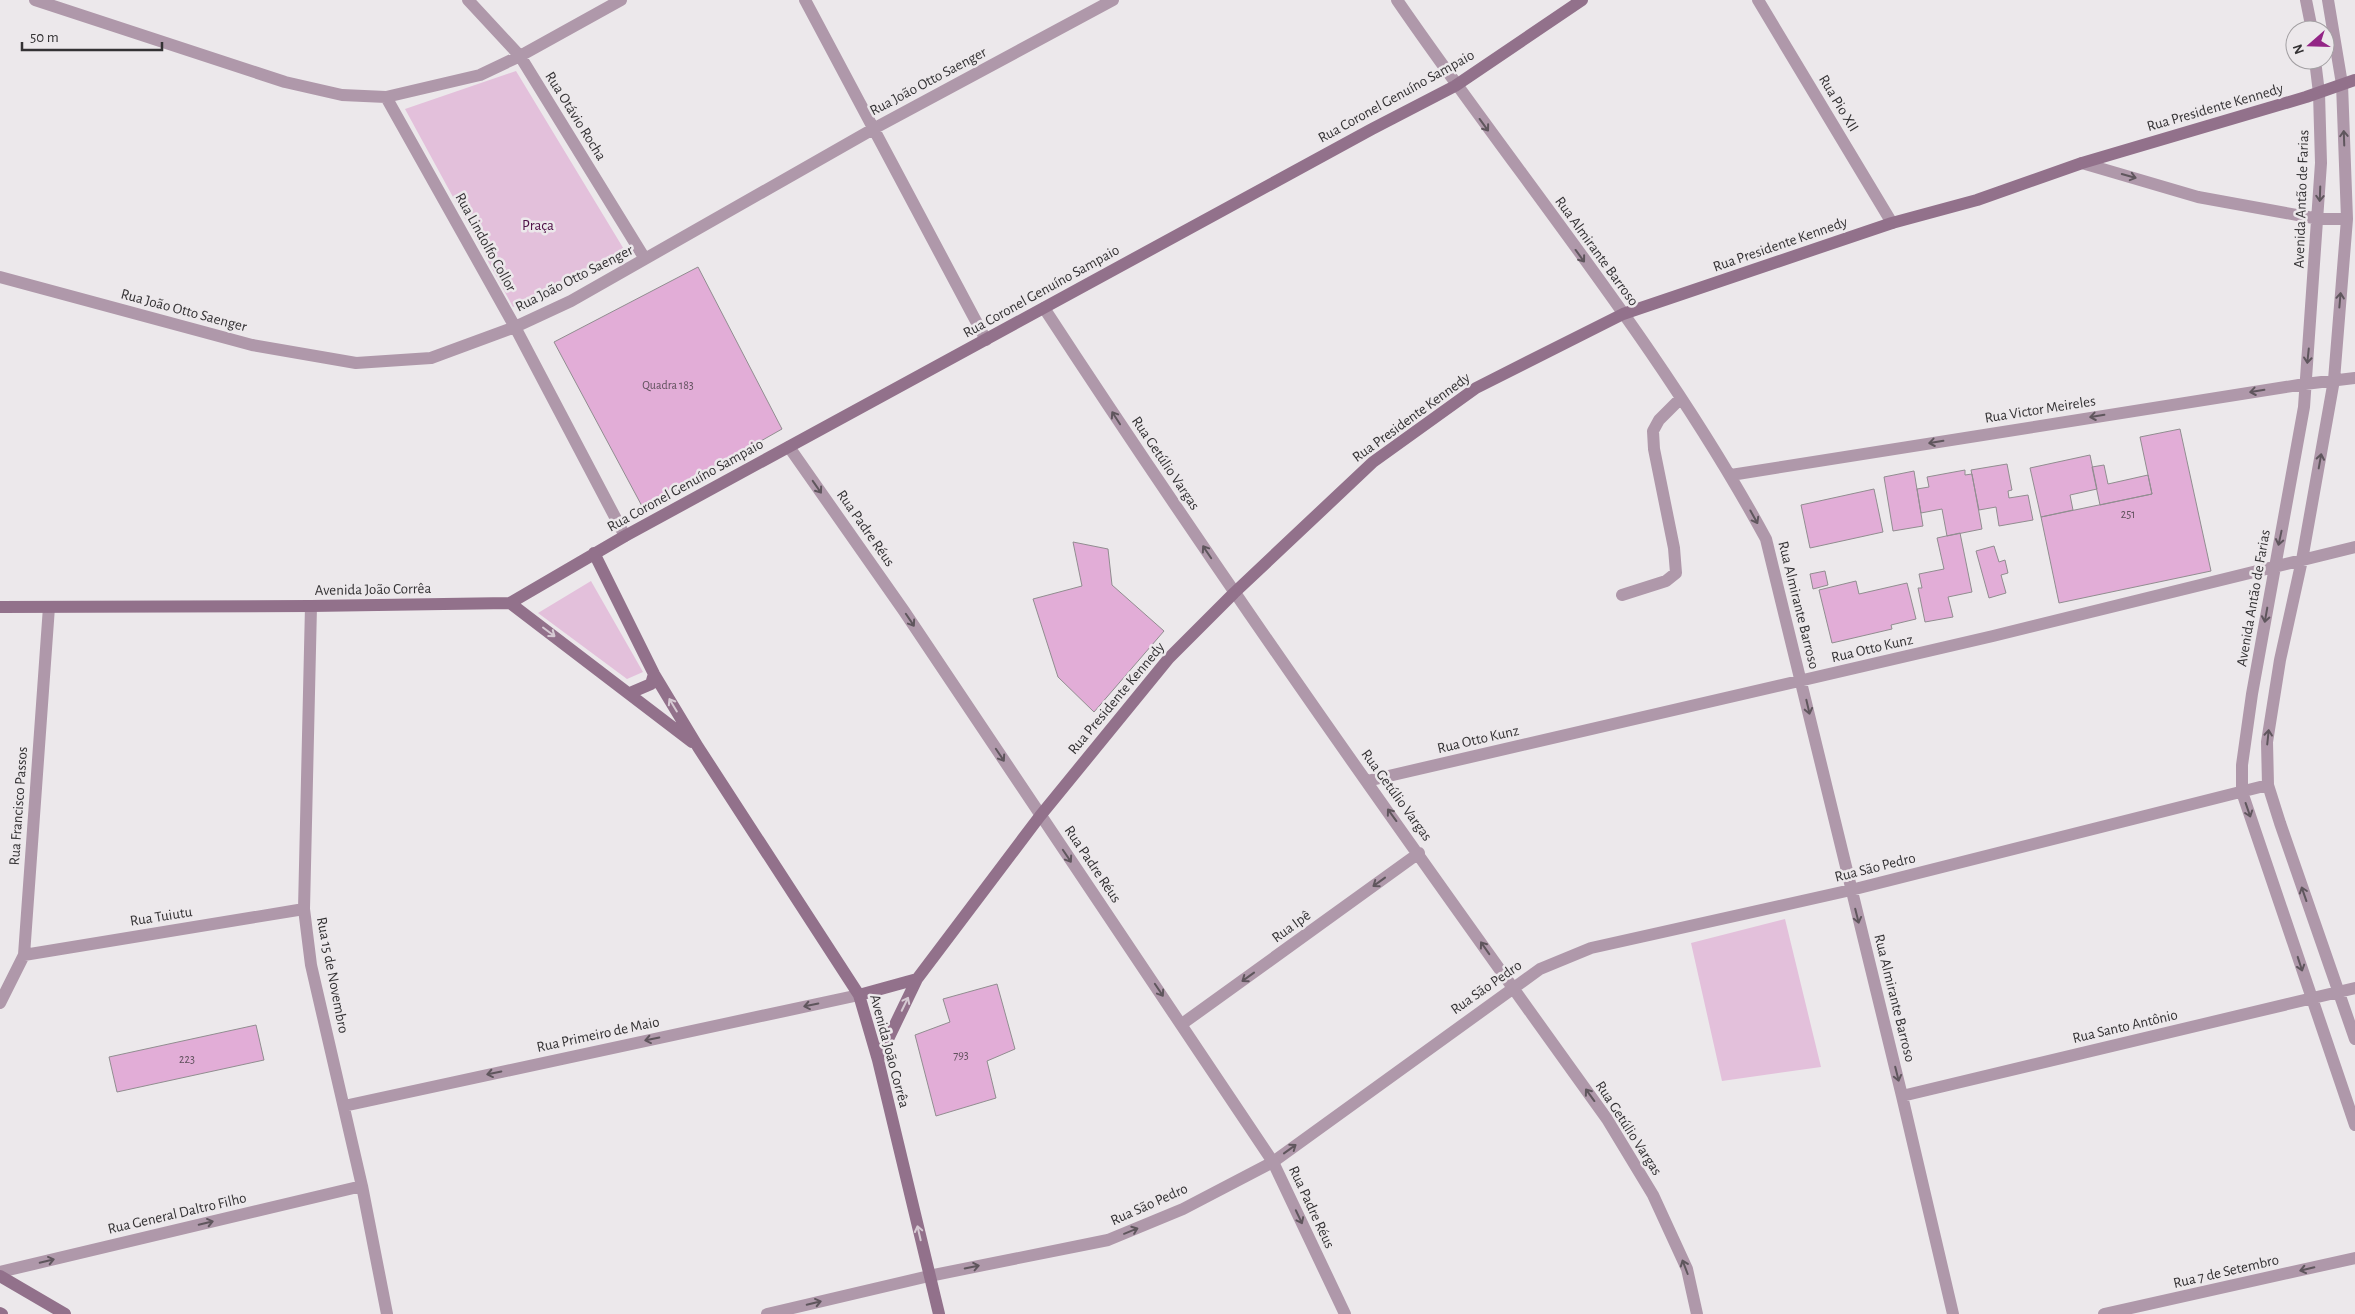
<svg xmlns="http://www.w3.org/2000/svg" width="2355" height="1314" font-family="'Alegreya Sans',sans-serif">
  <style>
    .green { fill: #e3c0db }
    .building { fill: #e2add7; stroke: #918d90 }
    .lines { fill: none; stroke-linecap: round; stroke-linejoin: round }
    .minor { stroke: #af98aa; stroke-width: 12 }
    .tertiary { stroke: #af98aa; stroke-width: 12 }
    .secondary { stroke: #92718b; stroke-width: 12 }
    .oneway { stroke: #5f565d }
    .oneway2 { stroke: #d6cad3 }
    .labels { text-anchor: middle; stroke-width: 5; stroke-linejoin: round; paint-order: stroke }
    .number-label { font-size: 12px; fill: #60515d }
    .street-label { font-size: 15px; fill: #343234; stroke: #ece8eb }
    .park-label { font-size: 15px; fill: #4e1147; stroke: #ece8eb }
  </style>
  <rect width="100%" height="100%" fill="#ece8eb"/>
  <!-- green -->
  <path class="green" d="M516 71 625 251 513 307 405 109Z
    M591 581 643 672 627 679 538 613Z
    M1785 919 1821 1067 1722 1081 1691 943Z"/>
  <!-- building -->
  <path class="building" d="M698 267 782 429 643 508 554 342Z
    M2180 429 2211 571 2059 603 2041 517 2152 494 2140 437Z
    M2090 455 2097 489 2070 495 2073 510 2041 517 2030 468Z
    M2007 464 2012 490 2008 491 2009 498 2028 495 2033 520 1999 526 1996 507 1979 510 1971 470Z
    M2104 465 2108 484 2148 475 2152 494 2100 505 2092 467Z
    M1965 470V475L1972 474 1982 529 1947 536 1942 509 1921 513 1917 489 1929 487 1927 477Z
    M1914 471 1923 526 1893 531 1884 477Z
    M1874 489 1883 532 1810 548 1801 505Z
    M1960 533 1972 592 1948 597 1953 617 1925 622 1918 588H1922L1919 574 1944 569 1937 538Z
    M1073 542 1108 549 1112 585 1164 631 1094 712 1058 677 1033 599 1082 586Z
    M1994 546 1999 562 2005 560 2008 573 2001 575 2006 593 1989 598 1976 551Z
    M1825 571 1828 585 1813 589 1810 574Z
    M1856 581 1859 594 1907 583 1916 619 1891 625 1892 629 1832 643 1819 590Z
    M997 984 1015 1049 987 1061 996 1098 936 1116 915 1035 950 1022 943 999Z
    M256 1025 264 1060 117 1092 109 1057Z"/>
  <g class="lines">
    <!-- minor -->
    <path class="minor" d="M35 0 285 82 342 95 386 97 480 75 520 56 621 0
      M468 0 520 56 645 259
      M805 0 986 340
      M1397 0C1520 179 1662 347 1766 539L1902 1096 1953 1314
      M1758 0 1892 223
      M2306 0 2312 30
      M2328 0 2342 84 2347 219 2334 380 2302 560 2280 660 2267 742 2268 785 2280 823 2355 1039
      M2315 60 2319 93 2321 163 2304 407 2252 694 2242 765V792L2355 1125
      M386 97 515 327 625 536
      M2082 163 2198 197 2319 219H2347
      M0 277 252 345 356 363 431 358 515 327 571 301 875 128 1113 0
      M1044 308C1224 584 1415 852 1607 1119L1653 1195 1687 1269 1697 1314
      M1731 475 2305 384 2355 378
      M1622 595 1666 581 1676 573 1674 548 1654 449 1653 431 1659 420 1680 399
      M311 606 304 909 311 965 362 1186 387 1314
      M1367 781 1993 636 2355 547
      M24 955 304 909
      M0 1003 24 955 49 607
      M1182 1024 1419 853
      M1902 1096 2355 988
      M344 1106 859 995
      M0 1272 362 1186
      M767 1314 929 1276 1108 1240 1183 1209 1273 1162 1540 969 1591 948 1851 890 2268 785
      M2104 1314 2355 1258"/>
    <!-- tertiary -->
    <path class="tertiary" d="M789 447 904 611 1273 1162 1345 1314"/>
    <!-- secondary -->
    <path class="secondary" d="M594 553 654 674 698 747 859 995 878 1060 939 1314
      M510 603 625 536 1372 129 1455 86 1582 0
      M0 607 311 606 510 603 692 742
      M630 693 651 684 654 674
      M859 995 917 979
      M878 1060 917 979 1040 816 1169 658 1234 593 1373 462 1476 388 1623 314 1892 223 1977 200 2082 163 2306 97 2355 80
      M0 1276 65 1314
      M0 1313 2 1314"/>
  </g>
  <!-- one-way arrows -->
  <defs><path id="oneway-shaft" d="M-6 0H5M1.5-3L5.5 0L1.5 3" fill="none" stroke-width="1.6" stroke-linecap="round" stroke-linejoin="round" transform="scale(1.25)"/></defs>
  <g class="oneway">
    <use href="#oneway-shaft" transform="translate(1484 125) rotate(54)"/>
    <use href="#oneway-shaft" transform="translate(2344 138) rotate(-92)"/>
    <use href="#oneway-shaft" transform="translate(2129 176) rotate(16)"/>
    <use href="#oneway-shaft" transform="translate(2320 194) rotate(92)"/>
    <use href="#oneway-shaft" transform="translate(1580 256) rotate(54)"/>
    <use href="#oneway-shaft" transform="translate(2340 300) rotate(-85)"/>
    <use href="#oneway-shaft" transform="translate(2308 356) rotate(96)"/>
    <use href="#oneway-shaft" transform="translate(2257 391) rotate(171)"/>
    <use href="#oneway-shaft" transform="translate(2097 416) rotate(171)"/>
    <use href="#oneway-shaft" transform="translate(1116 418) rotate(-123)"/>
    <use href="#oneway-shaft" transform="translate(1936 442) rotate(171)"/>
    <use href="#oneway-shaft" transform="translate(2320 461) rotate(-80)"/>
    <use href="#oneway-shaft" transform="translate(817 487) rotate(55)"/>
    <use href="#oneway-shaft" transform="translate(1754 517) rotate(61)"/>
    <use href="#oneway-shaft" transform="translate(2280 538) rotate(102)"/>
    <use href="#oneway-shaft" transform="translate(1207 552) rotate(-124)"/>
    <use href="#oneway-shaft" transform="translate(2266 615) rotate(100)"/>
    <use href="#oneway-shaft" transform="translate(910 620) rotate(56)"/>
    <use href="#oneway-shaft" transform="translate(1808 707) rotate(77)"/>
    <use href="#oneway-shaft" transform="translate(2268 737) rotate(-84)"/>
    <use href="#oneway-shaft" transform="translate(1000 755) rotate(56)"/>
    <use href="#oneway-shaft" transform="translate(2248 810) rotate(71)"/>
    <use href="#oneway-shaft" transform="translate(1392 815) rotate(-126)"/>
    <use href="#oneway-shaft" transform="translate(1067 856) rotate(56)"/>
    <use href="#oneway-shaft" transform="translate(1379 882) rotate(144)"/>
    <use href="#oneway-shaft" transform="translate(2304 894) rotate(-109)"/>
    <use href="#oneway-shaft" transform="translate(1857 916) rotate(76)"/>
    <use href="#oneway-shaft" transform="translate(1485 948) rotate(-125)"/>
    <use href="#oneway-shaft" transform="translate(2300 964) rotate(72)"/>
    <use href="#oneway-shaft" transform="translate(1248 977) rotate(144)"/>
    <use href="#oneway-shaft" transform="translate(1159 990) rotate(56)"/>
    <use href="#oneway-shaft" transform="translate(811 1005) rotate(168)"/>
    <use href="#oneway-shaft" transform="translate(652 1039) rotate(168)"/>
    <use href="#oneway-shaft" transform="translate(494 1073) rotate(168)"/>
    <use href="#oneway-shaft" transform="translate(1897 1074) rotate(76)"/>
    <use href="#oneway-shaft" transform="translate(1590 1095) rotate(-126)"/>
    <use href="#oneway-shaft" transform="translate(1290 1149) rotate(-36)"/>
    <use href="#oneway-shaft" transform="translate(1299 1217) rotate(65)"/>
    <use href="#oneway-shaft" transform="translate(206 1223) rotate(-13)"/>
    <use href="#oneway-shaft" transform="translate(1131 1231) rotate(-22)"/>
    <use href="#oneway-shaft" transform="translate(47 1261) rotate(-13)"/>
    <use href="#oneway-shaft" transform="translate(972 1267) rotate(-11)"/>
    <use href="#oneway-shaft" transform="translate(1685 1267) rotate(-111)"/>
    <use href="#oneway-shaft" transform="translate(2307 1269) rotate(167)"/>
    <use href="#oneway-shaft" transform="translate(814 1303) rotate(-13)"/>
  </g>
  <g class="oneway2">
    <use href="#oneway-shaft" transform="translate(549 632) rotate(37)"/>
    <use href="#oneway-shaft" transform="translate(673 705) rotate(-121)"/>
    <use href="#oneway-shaft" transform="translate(905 1004) rotate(-64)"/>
    <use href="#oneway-shaft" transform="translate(919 1233) rotate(-103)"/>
  </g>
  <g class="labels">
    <!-- number labels -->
    <g class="number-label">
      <text x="668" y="389">Quadra 183</text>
      <text x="2128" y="518">251</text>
      <text x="961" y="1059">793</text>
      <text x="187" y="1063">223</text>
    </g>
    <!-- street labels -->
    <g class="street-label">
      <text transform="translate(928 81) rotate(-28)" y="5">Rua João Otto Saenger</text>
      <text transform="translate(1396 96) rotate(-29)" y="5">Rua Coronel Genuíno Sampaio</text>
      <text transform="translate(1839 103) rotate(59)" y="5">Rua Pio XII</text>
      <text transform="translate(2215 107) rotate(-16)" y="5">Rua Presidente Kennedy</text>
      <text transform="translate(576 116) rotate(58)" y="5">Rua Otávio Rocha</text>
      <text transform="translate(2301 199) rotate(-88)" y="5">Avenida Antão de Farias</text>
      <text transform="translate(486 242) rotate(61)" y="5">Rua Lindolfo Collor</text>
      <text transform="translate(1780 244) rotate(-19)" y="5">Rua Presidente Kennedy</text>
      <text transform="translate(1597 251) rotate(54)" y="5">Rua Almirante Barroso</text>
      <text transform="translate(574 278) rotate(-27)" y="5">Rua João Otto Saenger</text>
      <text transform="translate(1041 291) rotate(-29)" y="5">Rua Coronel Genuíno Sampaio</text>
      <text transform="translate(184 310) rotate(15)" y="5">Rua João Otto Saenger</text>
      <text transform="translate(2040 409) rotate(-9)" y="5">Rua Victor Meireles</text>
      <text transform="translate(1411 417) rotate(-36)" y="5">Rua Presidente Kennedy</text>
      <text transform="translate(1166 463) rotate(56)" y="5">Rua Getúlio Vargas</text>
      <text transform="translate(685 485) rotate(-29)" y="5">Rua Coronel Genuíno Sampaio</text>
      <text transform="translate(866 528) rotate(55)" y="5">Rua Padre Réus</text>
      <text transform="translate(373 589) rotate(-1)" y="5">Avenida João Corrêa</text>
      <text transform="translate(2253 598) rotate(-80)" y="5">Avenida Antão de Farias</text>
      <text transform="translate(1799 605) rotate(76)" y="5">Rua Almirante Barroso</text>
      <text transform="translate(1872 648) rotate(-13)" y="5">Rua Otto Kunz</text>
      <text transform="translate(1116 698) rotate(-50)" y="5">Rua Presidente Kennedy</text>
      <text transform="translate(1478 739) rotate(-13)" y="5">Rua Otto Kunz</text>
      <text transform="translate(1397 795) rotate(54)" y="5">Rua Getúlio Vargas</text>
      <text transform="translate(18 806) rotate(-86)" y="5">Rua Francisco Passos</text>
      <text transform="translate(1093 864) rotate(56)" y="5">Rua Padre Réus</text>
      <text transform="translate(1875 867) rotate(-14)" y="5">Rua São Pedro</text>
      <text transform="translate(161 916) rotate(-9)" y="5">Rua Tuiutu</text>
      <text transform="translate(1291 926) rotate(-36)" y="5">Rua Ipê</text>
      <text transform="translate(333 975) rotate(79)" y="5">Rua 15 de Novembro</text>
      <text transform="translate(1486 987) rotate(-35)" y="5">Rua São Pedro</text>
      <text transform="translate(1895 998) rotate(76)" y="5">Rua Almirante Barroso</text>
      <text transform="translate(2125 1026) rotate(-13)" y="5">Rua Santo Antônio</text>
      <text transform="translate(598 1034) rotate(-12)" y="5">Rua Primeiro de Maio</text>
      <text transform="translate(890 1051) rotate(75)" y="5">Avenida João Corrêa</text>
      <text transform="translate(1629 1128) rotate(57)" y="5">Rua Getúlio Vargas</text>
      <text transform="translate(1149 1204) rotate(-24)" y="5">Rua São Pedro</text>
      <text transform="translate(1312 1207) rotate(65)" y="5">Rua Padre Réus</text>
      <text transform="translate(177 1213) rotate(-13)" y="5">Rua General Daltro Filho</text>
      <text transform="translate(2226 1271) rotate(-13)" y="5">Rua 7 de Setembro</text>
    </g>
    <!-- park labels -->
    <g class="park-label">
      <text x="538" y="230">Praça</text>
    </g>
  </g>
  <!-- north arrow -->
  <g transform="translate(2310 45) rotate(250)"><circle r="24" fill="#ece8eb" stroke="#a29fa2"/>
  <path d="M0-4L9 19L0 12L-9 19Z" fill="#932586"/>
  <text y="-8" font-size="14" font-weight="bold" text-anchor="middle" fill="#343234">N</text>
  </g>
  <!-- scale -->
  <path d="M22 42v8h140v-8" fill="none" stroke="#343234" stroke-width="2.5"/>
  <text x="30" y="42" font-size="15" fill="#343234" stroke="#ece8eb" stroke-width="4" paint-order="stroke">50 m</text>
</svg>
